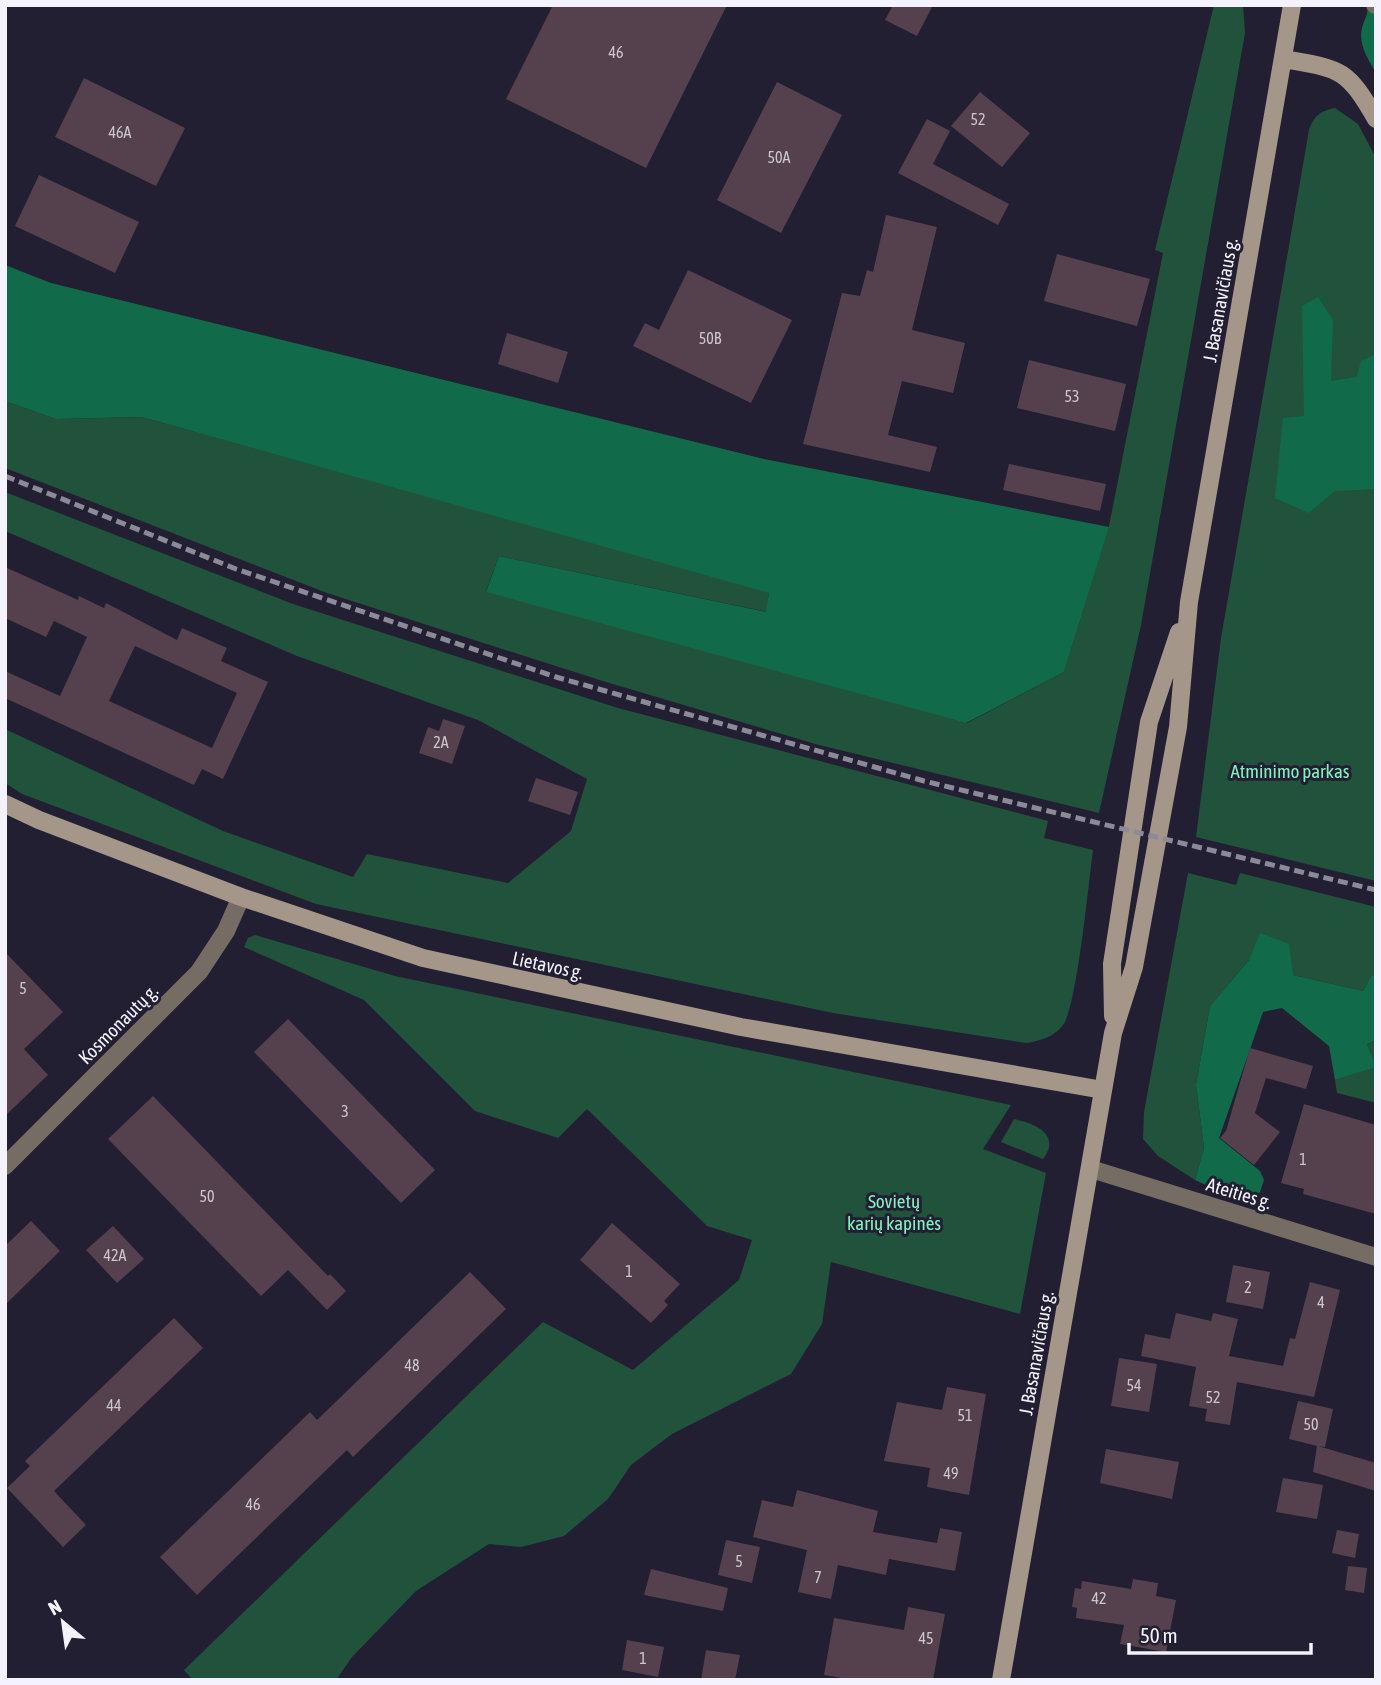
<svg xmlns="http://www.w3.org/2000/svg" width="1381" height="1685" font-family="'Asap Condensed',sans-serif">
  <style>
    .green { fill: #20523c }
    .forest { fill: #116b4a }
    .building { fill: #55404d; fill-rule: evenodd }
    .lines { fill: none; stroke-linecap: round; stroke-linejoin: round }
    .street { stroke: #756c64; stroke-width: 18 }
    .secondary { stroke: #a5968a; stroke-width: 18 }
    .rail { stroke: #8c8a99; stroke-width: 5; stroke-dasharray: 10 5; stroke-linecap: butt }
    .labels { text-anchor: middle; stroke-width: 6; stroke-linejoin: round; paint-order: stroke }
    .number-label { font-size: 16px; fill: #ccc6d1 }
    .street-label { font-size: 19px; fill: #f3f2fd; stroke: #221f32 }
    .park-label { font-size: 19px; fill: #82f1be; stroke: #221f32 }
  </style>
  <rect width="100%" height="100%" fill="#221f32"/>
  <!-- green -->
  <path class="green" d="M1214 5H1243L1245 33 1141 625 1099 813 819 745 606 682 327 593 5 468V401L56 419 142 417 769 592 767 612 499 556 486 591 967 723 1064 672 1109 526 1163 253 1155 250Z
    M1335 108 1358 124 1376 158V881L1196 837 1221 638 1309 130C1314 116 1320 111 1335 108Z
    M5 492 293 604 618 708 1048 821 1044 838 1093 850C1089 879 1077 1008 1063 1025 1054 1037 1040 1041 1026 1043L833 1013 316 904 22 794 5 783V729L223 831 353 877 367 854 508 883 571 831 587 779 478 720 297 656 5 531Z
    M1188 873 1236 885 1240 873 1376 907V976H1371L1363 991 1293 975 1249 960 1210 1006 1196 1085 1204 1148 1195 1180 1158 1156 1143 1139 1144 1112Z
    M255 935 395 976 1011 1105 983 1149 1046 1173 1020 1314 831 1262 822 1324 791 1374 672 1434 631 1465 608 1499 564 1536 521 1547 489 1544 416 1591 352 1657 336 1680H193L184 1670 543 1322 633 1370 739 1280 752 1240 707 1226 587 1109 558 1138 475 1111 364 1000 244 947 248 938Z
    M1376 1040V1103L1337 1093 1335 1080 1375 1067 1367 1044Z
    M1014 1119C1034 1123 1062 1134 1043 1159L1001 1142Z"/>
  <!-- forest -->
  <path class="forest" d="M1367 5H1376V73C1368 59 1358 44 1362 28 1364 19 1369 15 1367 5Z
    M5 265 51 283 764 459 1109 527 1064 672 966 723 486 592 499 556 766 612 769 593 142 417 56 419 5 401Z
    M1318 297 1333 320 1331 381 1357 377 1361 361 1376 354V489L1335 491 1309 513 1275 498 1283 418 1304 416 1302 306Z
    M1260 933 1289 944 1293 975 1363 991 1371 976H1376V1040L1367 1044 1376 1067 1335 1080 1329 1046 1282 1008 1263 1012 1219 1138 1260 1171 1264 1180 1260 1192 1247 1204 1195 1180 1204 1148 1196 1085 1210 1006 1249 960Z"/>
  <!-- building -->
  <path class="building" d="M553 5H727L646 168 506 99Z
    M893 5H933L917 36 885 20Z
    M84 78 185 128 156 186 55 137Z
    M777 82 842 115 781 233 717 200Z
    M980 92 1030 133 1002 167 951 126Z
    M927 119 950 131 933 164 1009 204 998 225 898 173Z
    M39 175 139 222 115 273 15 226Z
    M886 215 937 227 912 330 965 343 953 393 902 381 888 435 937 447 930 472 803 444 842 293 860 296 867 270 873 272Z
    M1057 254 1150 279 1137 326 1044 301Z
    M688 270 792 320 751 403 633 346 645 323 659 330Z
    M507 333 568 352 558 383 498 364Z
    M1029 360 1126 384 1115 431 1017 408Z
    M1009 464 1106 484 1100 511 1003 490Z
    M5 567 78 600 79 596 104 608 106 603 177 640 182 628 227 648 221 661 268 682 223 779 202 769 194 785 5 698V671L60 696 87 637 54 621 46 637 5 618ZM135 646 237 693 212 748 109 701Z
    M443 719 465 726 452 764 419 753 428 727 439 731Z
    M536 778 578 792 570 815 528 801Z
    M5 952 63 1012 24 1049 48 1075 5 1116Z
    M288 1019 435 1170 401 1203 254 1052Z
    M1250 1048 1313 1066 1306 1089 1266 1078 1255 1113 1280 1132 1254 1165 1220 1138 1226 1131Z
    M153 1096 328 1276 330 1274 346 1291 327 1310 288 1270 261 1296 108 1139Z
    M1304 1104 1376 1125V1214L1303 1194 1304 1189 1281 1183Z
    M31 1221 60 1251 5 1305V1246Z
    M612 1223 680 1284 664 1301 668 1305 651 1323 580 1260Z
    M113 1226 144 1259 117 1283 86 1250Z
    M1233 1265 1270 1272 1263 1309 1226 1302Z
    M470 1272 506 1309 353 1457 347 1450 197 1595 160 1557 310 1412 317 1420Z
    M1310 1282 1340 1290 1314 1397 1237 1382 1230 1425 1205 1421 1207 1409 1189 1406 1196 1367 1141 1356 1145 1334 1170 1339 1176 1313 1211 1321 1213 1313 1238 1319 1229 1356 1283 1366 1290 1338 1295 1339Z
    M174 1318 203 1348 54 1491 86 1525 63 1547 7 1488 30 1466 25 1461Z
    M1119 1358 1157 1364 1149 1412 1111 1406Z
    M947 1387 986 1394 969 1495 927 1487 930 1468 884 1461 897 1402 942 1410Z
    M1298 1401 1333 1409 1325 1447 1318 1446 1376 1463V1491L1313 1472 1317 1446 1289 1439Z
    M1106 1449 1179 1462 1172 1499 1100 1483Z
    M1283 1478 1323 1485 1317 1519 1276 1512Z
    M797 1490 878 1511 873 1532 937 1543 940 1528 962 1532 955 1571 889 1559 886 1575 838 1565 831 1599 798 1592 807 1550 753 1537 762 1500 793 1507Z
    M1337 1530 1359 1534 1355 1558 1332 1553Z
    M726 1540 760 1547 752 1583 718 1575Z
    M1348 1566 1367 1568 1364 1593 1345 1590Z
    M651 1569 728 1588 723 1611 644 1595Z
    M1133 1579 1158 1583 1156 1596 1176 1600 1166 1652 1120 1644 1124 1625 1076 1618 1077 1608 1072 1607 1075 1588 1081 1589 1082 1581 1131 1589Z
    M908 1607 945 1614 933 1680H853L824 1675 834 1618 904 1630Z
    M627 1640 664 1647 658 1677 622 1670Z
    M706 1650 740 1655 735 1680H701Z"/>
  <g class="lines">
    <!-- street -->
    <path class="street" d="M1375 5H1376
      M5 1166 199 972 226 931 241 897
      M1091 1169 1376 1257"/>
    <!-- secondary -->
    <path class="secondary" d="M1283 59C1340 69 1346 67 1376 119
      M5 804 39 820 241 897 423 958 741 1027 1103 1090
      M1113 1016 1112 964 1149 722 1179 632
      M1001 1680 1113 1033 1134 967 1178 727 1189 602 1292 5"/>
    <!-- rail -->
    <path class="rail" d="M5 476 236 569 556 677 924 781 1376 890"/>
  </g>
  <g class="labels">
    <!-- number labels -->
    <g class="number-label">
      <text x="616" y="58">46</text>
      <text x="978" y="125">52</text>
      <text x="120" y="138">46A</text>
      <text x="779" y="163">50A</text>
      <text x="710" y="344">50B</text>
      <text x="1072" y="402">53</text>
      <text x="441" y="748">2A</text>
      <text x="23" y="994">5</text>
      <text x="345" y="1117">3</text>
      <text x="1303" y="1165">1</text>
      <text x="207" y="1202">50</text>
      <text x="115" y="1261">42A</text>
      <text x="629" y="1277">1</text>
      <text x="1248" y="1293">2</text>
      <text x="1321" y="1308">4</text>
      <text x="412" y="1371">48</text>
      <text x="1134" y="1391">54</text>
      <text x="1213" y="1403">52</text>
      <text x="114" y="1411">44</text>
      <text x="965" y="1421">51</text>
      <text x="1311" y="1430">50</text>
      <text x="951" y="1479">49</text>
      <text x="253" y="1510">46</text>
      <text x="739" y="1567">5</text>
      <text x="818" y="1583">7</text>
      <text x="1099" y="1604">42</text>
      <text x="926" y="1644">45</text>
      <text x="643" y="1664">1</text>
    </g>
    <!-- street labels -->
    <g class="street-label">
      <text transform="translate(1220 300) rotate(-80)" y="7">J. Basanavičiaus g.</text>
      <text transform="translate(548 965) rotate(12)" y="7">Lietavos g.</text>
      <text transform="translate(118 1024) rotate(-45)" y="7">Kosmonautų g.</text>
      <text transform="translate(1239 1193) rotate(17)" y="7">Ateities g.</text>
      <text transform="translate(1036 1353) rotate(-80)" y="7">J. Basanavičiaus g.</text>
    </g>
    <!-- park labels -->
    <g class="park-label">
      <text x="1290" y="778">Atminimo parkas</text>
      <text x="894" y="1208">Sovietų<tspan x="894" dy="22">karių kapinės</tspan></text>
    </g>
  </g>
  <!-- border -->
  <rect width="1381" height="1685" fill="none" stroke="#f3f2fd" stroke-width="14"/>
  <!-- north arrow -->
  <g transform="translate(63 1622) rotate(331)" stroke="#221f32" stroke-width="5" paint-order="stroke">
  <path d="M0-5L12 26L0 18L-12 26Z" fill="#f3f2fd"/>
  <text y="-10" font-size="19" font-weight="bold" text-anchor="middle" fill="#f3f2fd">N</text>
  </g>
  <!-- scale -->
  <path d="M1129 1643v10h182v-10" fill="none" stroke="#f3f2fd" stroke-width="3.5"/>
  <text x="1140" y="1643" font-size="21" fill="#f3f2fd" stroke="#221f32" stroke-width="5" paint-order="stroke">50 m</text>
</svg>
